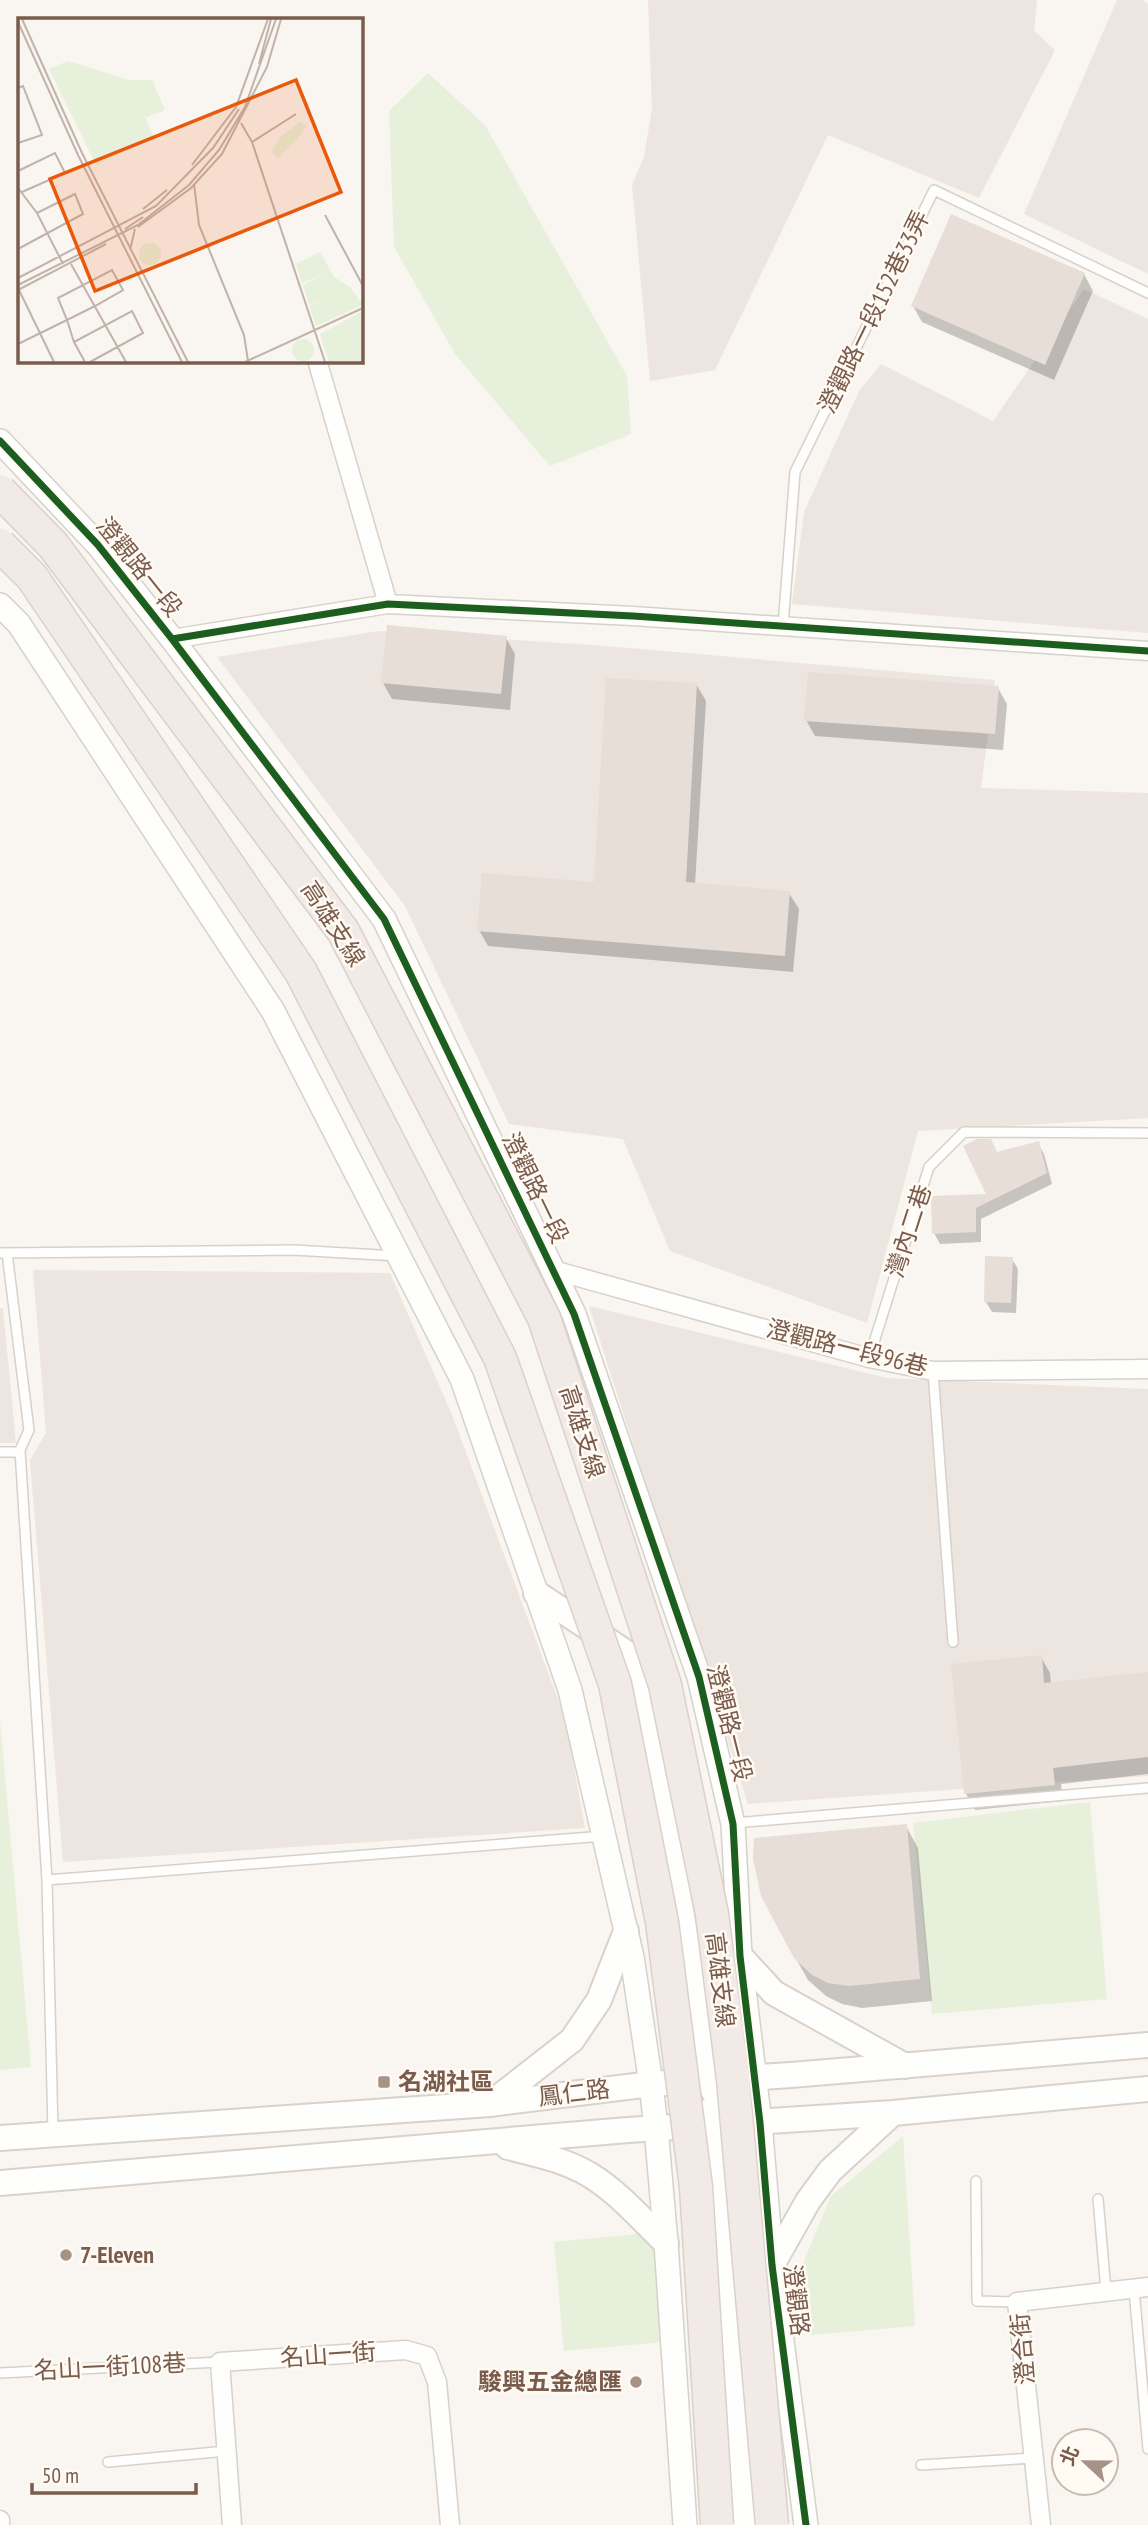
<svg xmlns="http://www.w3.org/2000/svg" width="1148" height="2525" font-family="'PT Sans Narrow','Noto Sans TC',sans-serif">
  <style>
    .industrial { fill: #ede5e0 }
    .green { fill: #e7f0db }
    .shadow { fill: #0003 }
    .building { fill: #e6ded7 }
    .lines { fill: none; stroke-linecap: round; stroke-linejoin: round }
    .service-casing { stroke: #d7d1cb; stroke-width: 12 }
    .minor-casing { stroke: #d7d1cb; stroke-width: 21 }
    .tertiary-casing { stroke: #d7d1cb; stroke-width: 26 }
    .secondary-casing { stroke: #d9d2cb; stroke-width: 28 }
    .service { stroke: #fefefd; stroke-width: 9 }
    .minor { stroke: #fefefd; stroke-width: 18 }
    .tertiary { stroke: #fefefd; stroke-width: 23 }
    .secondary { stroke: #fefefd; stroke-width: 24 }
    .motorway-bridge-casing { stroke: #dad1cc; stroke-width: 35; stroke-linecap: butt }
    .motorway-bridge { stroke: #f2eae7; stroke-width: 32 }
    .cycleway-casing { stroke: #fffaf3; stroke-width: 11 }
    .cycleway { stroke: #1b5e20; stroke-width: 7 }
    .poi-dot { fill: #a69286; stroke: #fffaf3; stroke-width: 2.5 }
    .labels { text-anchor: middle; stroke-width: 5; stroke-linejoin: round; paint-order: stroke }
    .street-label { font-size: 24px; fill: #7a5c4d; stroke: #fffaf3 }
    .poi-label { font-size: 24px; font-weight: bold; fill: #7a5c4d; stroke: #fffaf3; text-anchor: start }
    .inset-road { fill: none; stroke: #c2b3aa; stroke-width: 2 }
    .view { fill: #e8590c; fill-opacity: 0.15; stroke: #e8590c; stroke-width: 3.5 }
    .inset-edge { fill: none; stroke: #7a5c4d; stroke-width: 3.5 }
  </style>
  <rect width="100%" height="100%" fill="#f9f5f0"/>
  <!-- industrial -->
  <path class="industrial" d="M648 0H1037L1034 31 1055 50 979 198 828 135 715 370 650 381 632 185 644 157 652 109Z
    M1117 0H1142L1148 4V274L1024 214Z
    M1084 289 1148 319V633L792 604 804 512 859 391 881 364 993 421Z
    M378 631 606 646 995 680 981 788 1148 793V1118L918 1131 867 1323 670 1251 623 1139 509 1124 405 906 217 657Z
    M33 1270 390 1273 452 1415 566 1721 585 1828 63 1862 30 1460 46 1433Z
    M589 1306 887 1378 1148 1389V1776L748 1804Z
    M0 1308H3L16 1443H0Z"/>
  <!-- green -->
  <path class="green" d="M428 73 485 125 627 376 631 434 550 466 455 354 394 247 389 111Z
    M0 1721 31 2067 0 2070Z
    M1090 1802 1107 1999 932 2014 913 1823Z
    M903 2136 915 2326 811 2335 803 2263 831 2196Z
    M638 2234 655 2246 663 2342 564 2351 554 2242Z"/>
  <!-- shadow -->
  <path class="shadow" d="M1084 274 1093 291 1054 380 922 322 913 306Z
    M506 638 515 654 510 710 392 699 383 683Z
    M696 684 706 701 695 885 789 893 799 909 793 972 488 946 479 930 596 884Z
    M998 688 1007 704 1003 750 815 736 806 720Z
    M1038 1143 1044 1154 1052 1184 981 1219V1242L940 1244 934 1233 989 1196 998 1154Z
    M1012 1259 1018 1269 1016 1313 992 1312 986 1302Z
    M1041 1657 1050 1673 1051 1684 1148 1673V1774L1061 1784 1063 1801 975 1810 966 1794Z
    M906 1826 918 1848 932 2001 862 2008 842 2004 826 1996 808 1980 778 1927Z"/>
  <!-- building -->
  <path class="building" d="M951 214 1085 273 1045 365 911 306Z
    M387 625 507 636 501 694 381 683Z
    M808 672 999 686 995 734 804 721Z
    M606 678 697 683 686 882 790 891 785 956 477 931 482 873 594 882Z
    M977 1139H991L997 1152 1039 1141 1047 1173 976 1208V1232L932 1234 931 1196 986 1194 963 1146Z
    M985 1256 1013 1257 1011 1303 984 1302Z
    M1042 1655 1044 1683 1148 1672V1757L1053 1768 1055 1785 964 1794 951 1664Z
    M907 1824 920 1979 849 1986 828 1983 812 1975 794 1958 761 1896 753 1859 754 1838Z"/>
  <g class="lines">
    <!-- service casing -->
    <g class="service-casing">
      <path id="service" d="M783 626 795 472 934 190 1148 293
        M0 1253 294 1250 397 1256
        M7 1253 29 1430 20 1450 47 1880 53 2132
        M869 1358 929 1167 964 1132 1148 1133
        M933 1371 953 1642
        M0 1452H20
        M734 1823 1148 1788
        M47 1880 604 1836
        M976 2181 977 2301 1017 2302
        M1098 2199 1106 2291
        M1134 2289 1148 2449
        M0 2373 220 2362
        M108 2462 227 2451
        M921 2465 1034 2458"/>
    </g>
    <!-- minor casing -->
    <g class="minor-casing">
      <path id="minor" d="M317 360 388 604
        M172 639 388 604 633 616 1148 651
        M553 1270 869 1358 933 1371 1148 1369
        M0 2520V2525
        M232 2525 220 2362 406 2350 427 2356 437 2382 450 2525
        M1041 2525 1017 2302 1148 2287"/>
    </g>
    <!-- tertiary casing -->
    <g class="tertiary-casing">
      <path id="tertiary" d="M0 441 98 545 172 639 384 919 574 1314 699 1677 733 1824 740 1956 760 2123 772 2265 806 2525
        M0 605 19 624 273 1011 462 1379 570 1690 632 1957 651 2084 656 2128 666 2243 685 2525"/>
    </g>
    <!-- secondary casing -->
    <g class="secondary-casing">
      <path id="secondary" d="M536 1593 628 1654 666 1818 709 2081 729 2124
        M740 1956 774 1993 905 2066
        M490 2104 572 2040 599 2000 626 1931
        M706 2112C721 2139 719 2186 721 2217 730 2319 737 2422 743 2525
        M0 2138 490 2104 651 2084 791 2075 1148 2045
        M508 2147C536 2154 565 2160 590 2175 618 2192 642 2220 666 2243
        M0 2183 628 2130 893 2113 1148 2089
        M772 2265 808 2201 830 2171 893 2113"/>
    </g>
    <!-- service -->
    <use href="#service" class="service"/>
    <!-- minor -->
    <use href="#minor" class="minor"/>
    <!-- tertiary -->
    <use href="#tertiary" class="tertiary"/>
    <!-- secondary -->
    <use href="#secondary" class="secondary"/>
    <!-- motorway-bridge casing -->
    <g class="motorway-bridge-casing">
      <path id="motorway-bridge" d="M0 491 53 545 343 931 544 1318 665 1685 712 1914 733 2079 772 2525
        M0 545 32 577 301 972 500 1358 615 1684 662 1922 696 2187 717 2525"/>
    </g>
    <!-- motorway-bridge -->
    <use href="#motorway-bridge" class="motorway-bridge"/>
    <!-- cycleway casing -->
    <g class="cycleway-casing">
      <path id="cycleway" d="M0 441 98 545 172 639 384 919 574 1314 699 1677 733 1824 740 1956 760 2123 772 2265 806 2525
        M172 639 388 604 633 616 1148 651"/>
    </g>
    <!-- cycleway -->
    <use href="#cycleway" class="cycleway"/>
  </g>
  <!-- markers -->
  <g class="poi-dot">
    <rect x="377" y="2075" width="14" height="14" rx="3.5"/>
    <circle cx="66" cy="2255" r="7"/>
    <circle cx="636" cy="2382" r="7"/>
  </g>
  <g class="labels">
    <!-- street labels -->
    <g class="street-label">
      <text transform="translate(874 312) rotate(-64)" y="8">澄觀路一段152巷33弄</text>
      <text transform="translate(139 567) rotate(51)" y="8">澄觀路一段</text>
      <text transform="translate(333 924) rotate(57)" y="8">高雄支線</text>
      <text transform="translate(535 1188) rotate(64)" y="8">澄觀路一段</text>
      <text transform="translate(909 1231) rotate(-72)" y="8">灣內二巷</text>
      <text transform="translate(847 1348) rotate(14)" y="8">澄觀路一段96巷</text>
      <text transform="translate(582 1432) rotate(72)" y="8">高雄支線</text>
      <text transform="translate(729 1723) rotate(76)" y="8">澄觀路一段</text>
      <text transform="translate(720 1980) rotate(83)" y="8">高雄支線</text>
      <text transform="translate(574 2093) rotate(-7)" y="8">鳳仁路</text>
      <text transform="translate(796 2300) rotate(83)" y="8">澄觀路</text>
      <text transform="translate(1023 2349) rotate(-95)" y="8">澄合街</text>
      <text transform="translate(328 2355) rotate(-4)" y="8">名山一街</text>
      <text transform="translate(110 2367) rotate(-3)" y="8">名山一街108巷</text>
    </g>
    <!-- poi labels -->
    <g class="poi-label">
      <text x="398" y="2090">名湖社區</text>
      <text x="80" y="2263">7-Eleven</text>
      <text x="622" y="2390" text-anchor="end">駿興五金總匯</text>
    </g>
  </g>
  <!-- overview -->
  <g transform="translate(18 18)">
    <rect width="345" height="345" fill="#f9f5f0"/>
    <path d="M50 43 111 62H134L147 92 127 100 136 119 78 147 31 51ZM282 104 288 107 285 114 260 141 254 134 261 120ZM121 236a11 11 0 1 1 22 0a11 11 0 1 1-22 0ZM302 234 316 259 332 269 345 287 298 308 291 288 305 280 291 287 285 267 310 254 284 265 278 246ZM345 293V344H311L302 316ZM274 332a11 11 0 1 1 22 0a11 11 0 1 1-22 0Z" fill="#e7f0db"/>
    <path class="inset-road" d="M4 1 64 135 170 344M0 4 60 137 164 344M241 46 253 1M0 70 5 68 24 117 0 125M223 105 234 124 307 344M234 124 278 96M174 147 218 89 250 1M0 153 37 135 47 155 4 174M176 166 181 207 226 317 230 343M0 170 19 195 45 246M125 191 149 172M307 197 345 268M120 209 173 170 204 136 249 49 263 1M107 211 125 199M0 231 65 196 57 176 19 195M112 232 117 211M53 246 108 344M0 260 138 188 195 130 221 91M0 267 120 207 171 167 201 132 227 89 258 1M0 270 36 344M0 272 88 226M56 324 114 293 125 315 72 344M0 326 49 302 77 288 105 272 94 252 40 280 49 302 56 324 67 344M227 344 345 290"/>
    <path class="view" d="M278 62 323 174 77 273 32 161Z"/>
    <rect width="345" height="345" class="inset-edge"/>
  </g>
  <!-- north arrow -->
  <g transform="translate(1085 2462) rotate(292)"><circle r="33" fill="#fffaf3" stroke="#cabbb1" stroke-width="2"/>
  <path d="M0-5L12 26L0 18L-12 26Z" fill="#a69286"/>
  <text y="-10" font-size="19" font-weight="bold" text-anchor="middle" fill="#7a5c4d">北</text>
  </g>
  <!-- scale -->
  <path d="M32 2483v10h164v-10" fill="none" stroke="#7a5c4d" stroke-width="3.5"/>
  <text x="42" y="2483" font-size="21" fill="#7a5c4d" stroke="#fffaf3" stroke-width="5" paint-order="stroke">50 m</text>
</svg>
